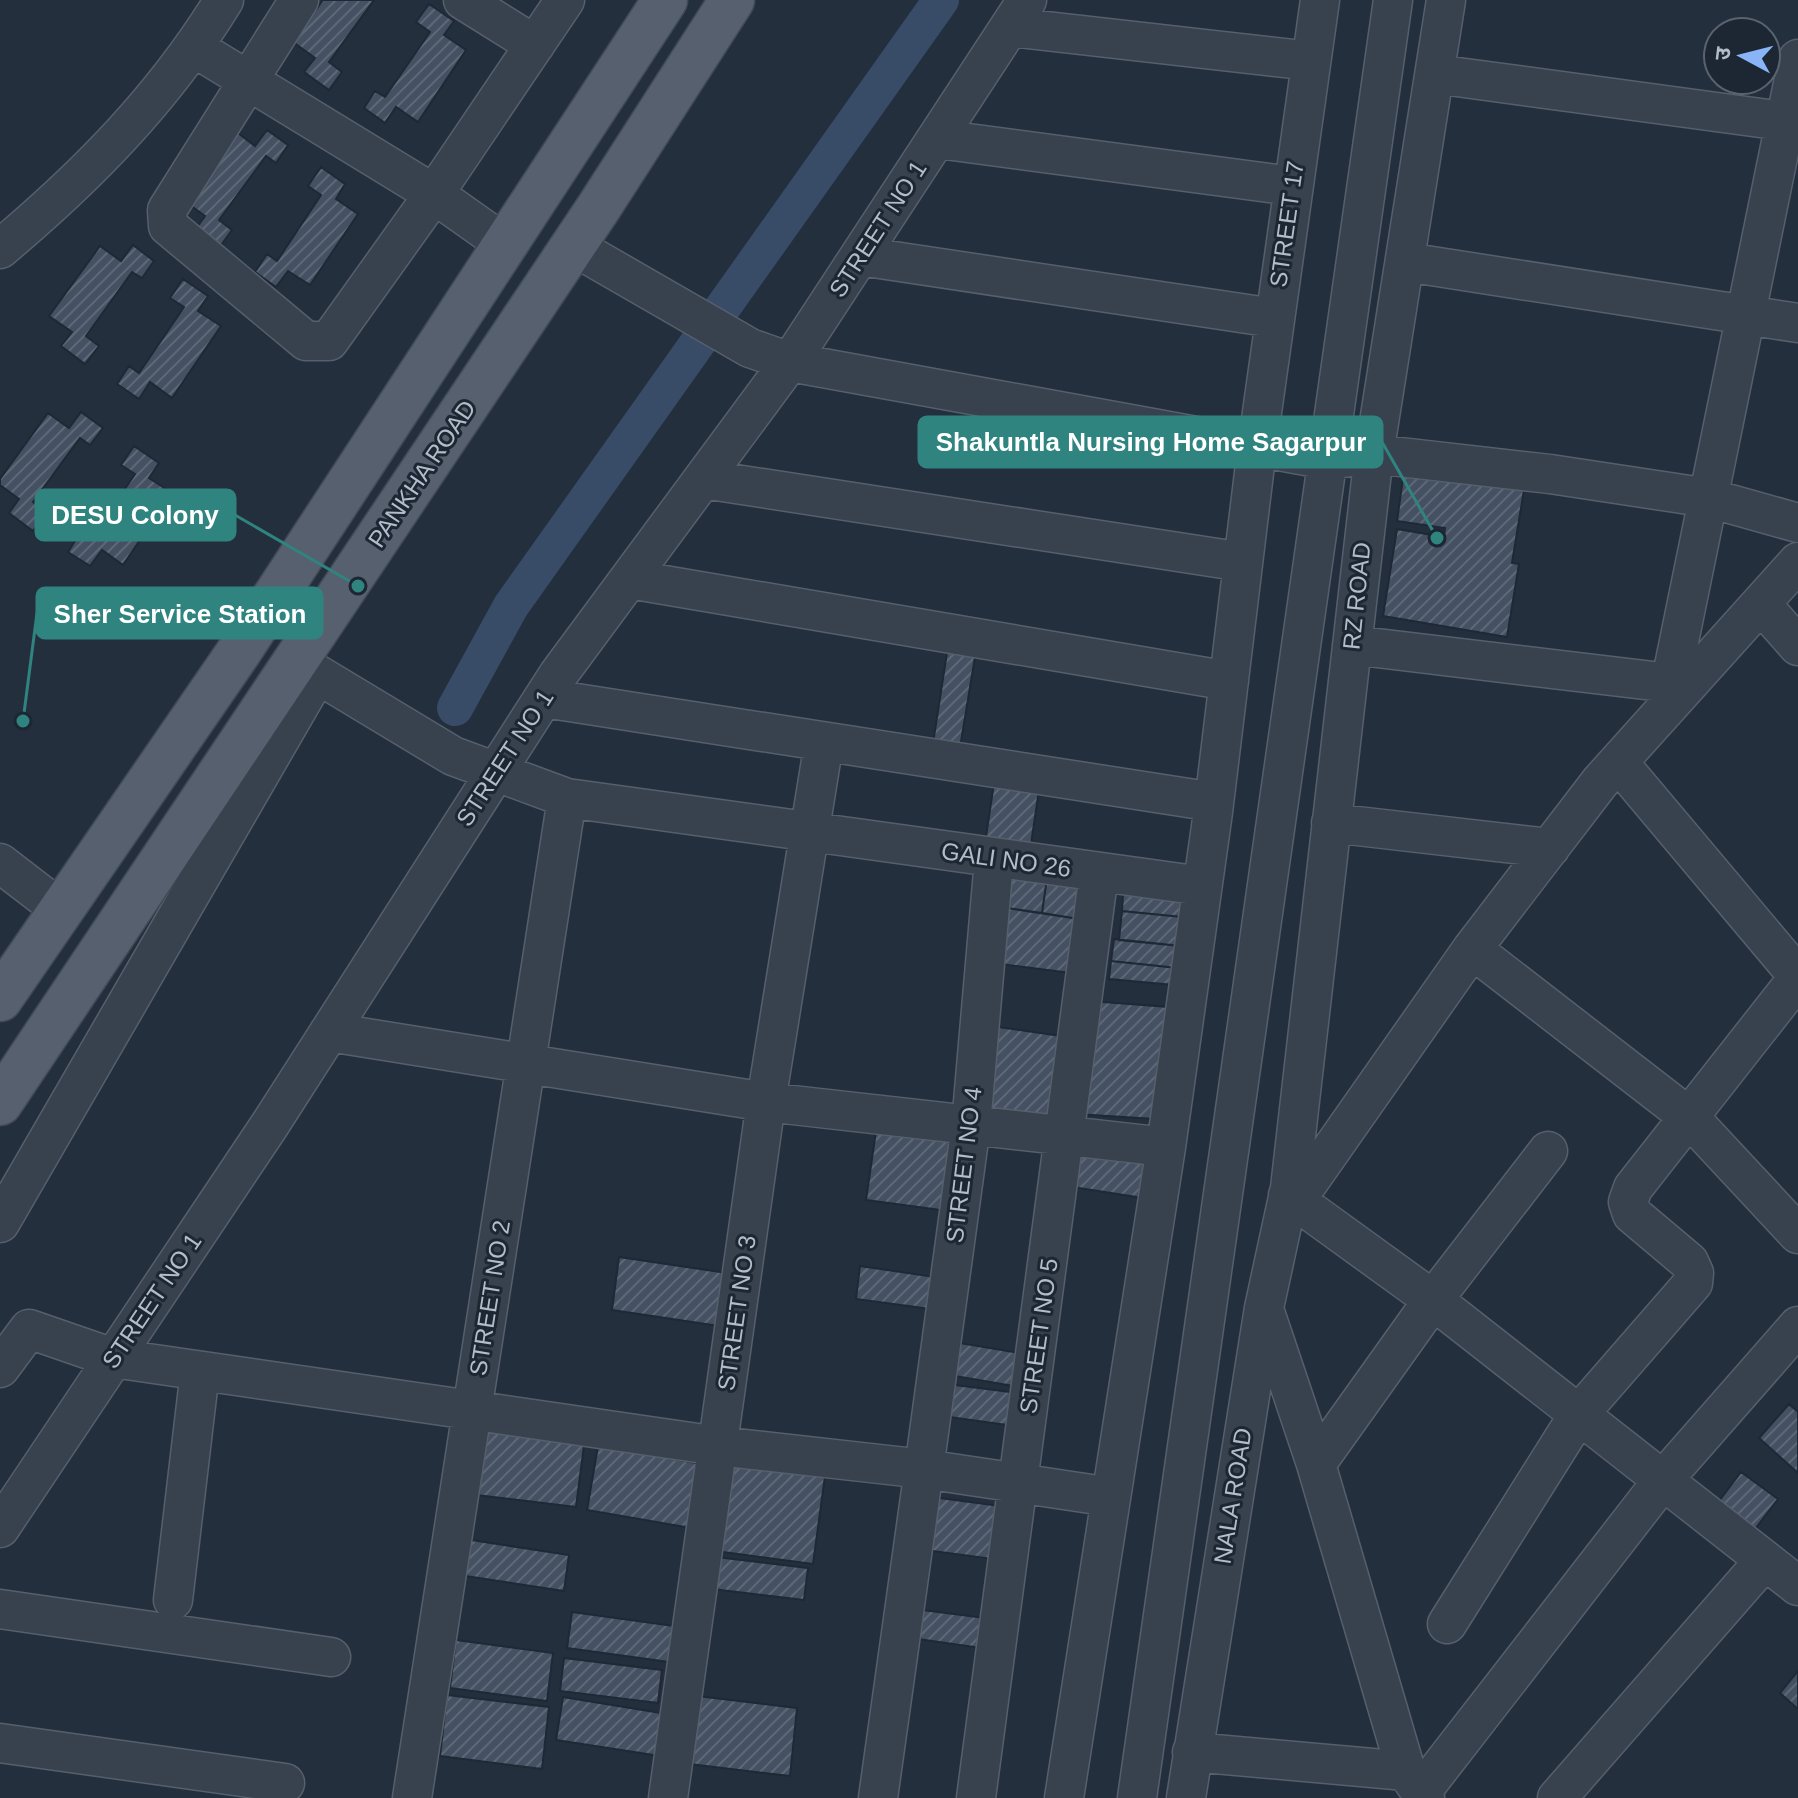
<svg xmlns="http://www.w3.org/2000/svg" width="1798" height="1798" font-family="Arial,'Noto Sans Devanagari',sans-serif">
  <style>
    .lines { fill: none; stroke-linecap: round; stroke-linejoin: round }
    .canal { stroke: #394c67; stroke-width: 36 }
    .building { fill: url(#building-hatch); stroke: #1f2835; stroke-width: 2 }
    .minor-casing { stroke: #565f6c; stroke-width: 41 }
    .major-casing { stroke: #414a57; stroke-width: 47 }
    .minor { stroke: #38414e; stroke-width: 38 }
    .major { stroke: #56606e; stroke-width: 44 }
    .labels { text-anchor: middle; stroke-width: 6; stroke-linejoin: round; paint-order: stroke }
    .street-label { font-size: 24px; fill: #b4bcc9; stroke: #1d2633 }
    .leader { fill: none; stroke: #308480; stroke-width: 3 }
    .callout-dot { fill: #308480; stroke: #1d2633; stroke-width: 3 }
    .callout { fill: #308480; stroke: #308480; stroke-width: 3 }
    .callout-label { font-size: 26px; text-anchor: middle; font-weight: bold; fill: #fff }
  </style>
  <defs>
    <pattern id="building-hatch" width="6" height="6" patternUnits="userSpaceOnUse" patternTransform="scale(2)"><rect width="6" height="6" fill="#455162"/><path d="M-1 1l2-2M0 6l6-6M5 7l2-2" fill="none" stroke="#5d6877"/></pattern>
  </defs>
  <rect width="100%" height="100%" fill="#242f3e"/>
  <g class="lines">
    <!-- canal -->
    <path class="canal" d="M455 708 511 606 941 0"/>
  </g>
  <!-- building -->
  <path class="building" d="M323 0H374L329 62 342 72 329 90 304 72 315 58 293 42Z
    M429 4 454 21 444 35 466 50 418 122 396 107 385 123 364 108 375 91 385 97 430 32 416 22Z
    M234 130 255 146 267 130 288 145 276 163 266 156 219 220 232 230 219 248 195 230 205 216 183 200Z
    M321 167 345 184 336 199 358 214 310 285 288 271 276 287 255 272 267 254 277 261 321 195 308 186Z
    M133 245 154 261 142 278 132 272 86 336 99 346 85 364 61 346 72 332 49 316 100 246 121 261Z
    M183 279 208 296 198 311 221 326 172 398 150 382 139 399 117 384 129 366 139 373 184 307 170 298Z
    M81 412 103 428 90 445 80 438 33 502 47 512 33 531 9 513 19 499 0 485V479L48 413 69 428Z
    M134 446 159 463 149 478 172 493 123 565 102 550 90 566 68 552 80 533 90 540 135 474 121 465Z
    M1405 464 1525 484 1512 563 1519 564 1507 637 1383 616 1397 529 1444 537 1445 528 1397 521Z
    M948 646 976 651 958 760 931 756Z
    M995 776 1040 783 1029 858 984 850Z
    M1005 866 1048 871 1042 913 1000 907Z
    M1048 871 1088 876 1079 919 1042 913Z
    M1123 894 1194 901 1192 918 1122 911Z
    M1000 907 1079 919 1071 973 992 963Z
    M1122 911 1192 918 1190 947 1119 940Z
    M1114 939 1190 947 1187 969 1111 961Z
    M1111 961 1187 969 1185 986 1109 979Z
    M1090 1001 1169 1007 1155 1119 1076 1114Z
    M991 1026 1075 1038 1063 1127 979 1116Z
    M877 1124 959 1135 948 1211 866 1200Z
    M1071 1149 1148 1160 1143 1198 1066 1186Z
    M619 1257 727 1273 719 1326 612 1310Z
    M860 1266 942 1278 938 1310 856 1299Z
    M954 1342 1031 1355 1026 1388 949 1375Z
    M947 1384 1026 1394 1022 1427 942 1416Z
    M1789 1404 1798 1412V1473L1759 1438Z
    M485 1426 585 1438 576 1507 476 1495Z
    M598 1446 702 1464 691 1528 587 1510Z
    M720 1455 826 1469 813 1564 708 1550Z
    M1741 1472 1778 1499 1749 1537 1713 1509Z
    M932 1497 1008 1507 1000 1560 925 1550Z
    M465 1539 569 1555 564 1591 459 1575Z
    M708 1556 808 1568 804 1600 704 1588Z
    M907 1608 993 1619 988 1649 904 1637Z
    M572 1612 674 1626 669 1662 567 1648Z
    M456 1640 553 1653 547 1701 450 1688Z
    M564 1658 662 1670 658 1703 560 1691Z
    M1798 1671V1709L1780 1693Z
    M447 1695 549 1707 542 1769 440 1756Z
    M689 1695 797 1708 790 1776 681 1763Z
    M563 1697 667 1714 660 1756 556 1740Z"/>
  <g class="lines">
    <!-- minor casing -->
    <g class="minor-casing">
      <path id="minor" d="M299 0 167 210 168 226 306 341H329L434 194 565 0
        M463 0 535 45
        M1011 27 1311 61
        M195 48 434 194 506 245
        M1435 74 1798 123
        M938 139 1292 186
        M573 246 750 348 790 362 1328 460 1374 454 1550 474 1709 498 1798 523
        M0 249C87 176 164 98 224 0
        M860 256 1274 318
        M1406 262 1798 323
        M703 479 1243 562
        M629 579 1229 681
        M1761 604 1798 646
        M1352 645 1670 683
        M297 662 453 756 567 798 1202 886
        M544 698 1214 802
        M1665 710 1798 59
        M1618 762 1798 976
        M1331 823 1550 848
        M0 863 61 910
        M1472 949 1689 1117 1798 1234
        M329 1032 766 1102 1166 1147
        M1288 1195 1433 1300 1798 1586
        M1296 1200 1472 949 1600 782 1798 562
        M0 1223 309 689
        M1265 1312 1316 1464 1406 1771 1425 1798
        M0 1368 29 1329 113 1358 718 1446 924 1469 971 1125 994 860
        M1316 1464 1433 1300 1548 1151
        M0 1528 269 1126 558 675 796 353 1027 0
        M173 1600 200 1371
        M0 1609 331 1657
        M1447 1624 1579 1414 1693 1283 1694 1273 1689 1262 1632 1214 1628 1202 1633 1188 1798 978
        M0 1743 285 1783
        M1192 1752 1406 1771
        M1421 1792 1663 1480 1798 1326
        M412 1798 567 798
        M668 1798 766 1102 824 742
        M878 1798 924 1469 1111 1497
        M976 1798 1099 873
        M1064 1798 1166 1147 1213 812 1257 448 1320 0
        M1137 1798 1393 0
        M1186 1798 1264 1308 1290 1188 1374 454 1446 0
        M1557 1798 1765 1560"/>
    </g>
    <!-- major casing -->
    <g class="major-casing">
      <path id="major" d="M0 999 240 650 665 0
        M0 1103 599 207 732 0"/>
    </g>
    <!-- minor -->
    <use href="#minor" class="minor"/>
    <!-- major -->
    <use href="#major" class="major"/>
  </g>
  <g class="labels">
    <!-- street labels -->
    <g class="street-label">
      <text transform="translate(1287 224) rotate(-82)" y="8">STREET 17</text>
      <text transform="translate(878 229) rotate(-57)" y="8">STREET NO 1</text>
      <text transform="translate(422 474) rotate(-56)" y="8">PANKHA ROAD</text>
      <text transform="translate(1357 596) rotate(-84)" y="8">RZ ROAD</text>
      <text transform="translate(505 758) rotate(-57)" y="8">STREET NO 1</text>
      <text transform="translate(1006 860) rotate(8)" y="8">GALI NO 26</text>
      <text transform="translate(964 1165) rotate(-83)" y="8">STREET NO 4</text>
      <text transform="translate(490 1298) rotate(-81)" y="8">STREET NO 2</text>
      <text transform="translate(152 1301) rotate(-56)" y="8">STREET NO 1</text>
      <text transform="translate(737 1313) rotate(-82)" y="8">STREET NO 3</text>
      <text transform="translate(1039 1336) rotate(-82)" y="8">STREET NO 5</text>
      <text transform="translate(1233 1496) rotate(-81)" y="8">NALA ROAD</text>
    </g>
  </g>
  <!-- callouts -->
  <path class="leader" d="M1437 538L1382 442M358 586L235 515M23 721L37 613"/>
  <g class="callout-dot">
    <circle cx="1437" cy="538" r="8"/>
    <circle cx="358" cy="586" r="8"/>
    <circle cx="23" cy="721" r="8"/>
  </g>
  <g class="callout">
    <rect x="919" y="417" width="463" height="50" rx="8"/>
    <rect x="36" y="490" width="199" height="50" rx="8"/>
    <rect x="37" y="588" width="285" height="50" rx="8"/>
  </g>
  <g class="callout-label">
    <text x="1151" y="451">Shakuntla Nursing Home Sagarpur</text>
    <text x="135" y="524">DESU Colony</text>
    <text x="180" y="623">Sher Service Station</text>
  </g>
  <!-- north arrow -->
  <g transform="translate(1742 56) rotate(277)"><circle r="38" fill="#1d2633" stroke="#59626f" stroke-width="2"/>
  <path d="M0-6L14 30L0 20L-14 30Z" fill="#8ab4f8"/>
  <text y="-12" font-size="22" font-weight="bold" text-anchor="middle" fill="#b4bcc9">उ</text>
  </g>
</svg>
